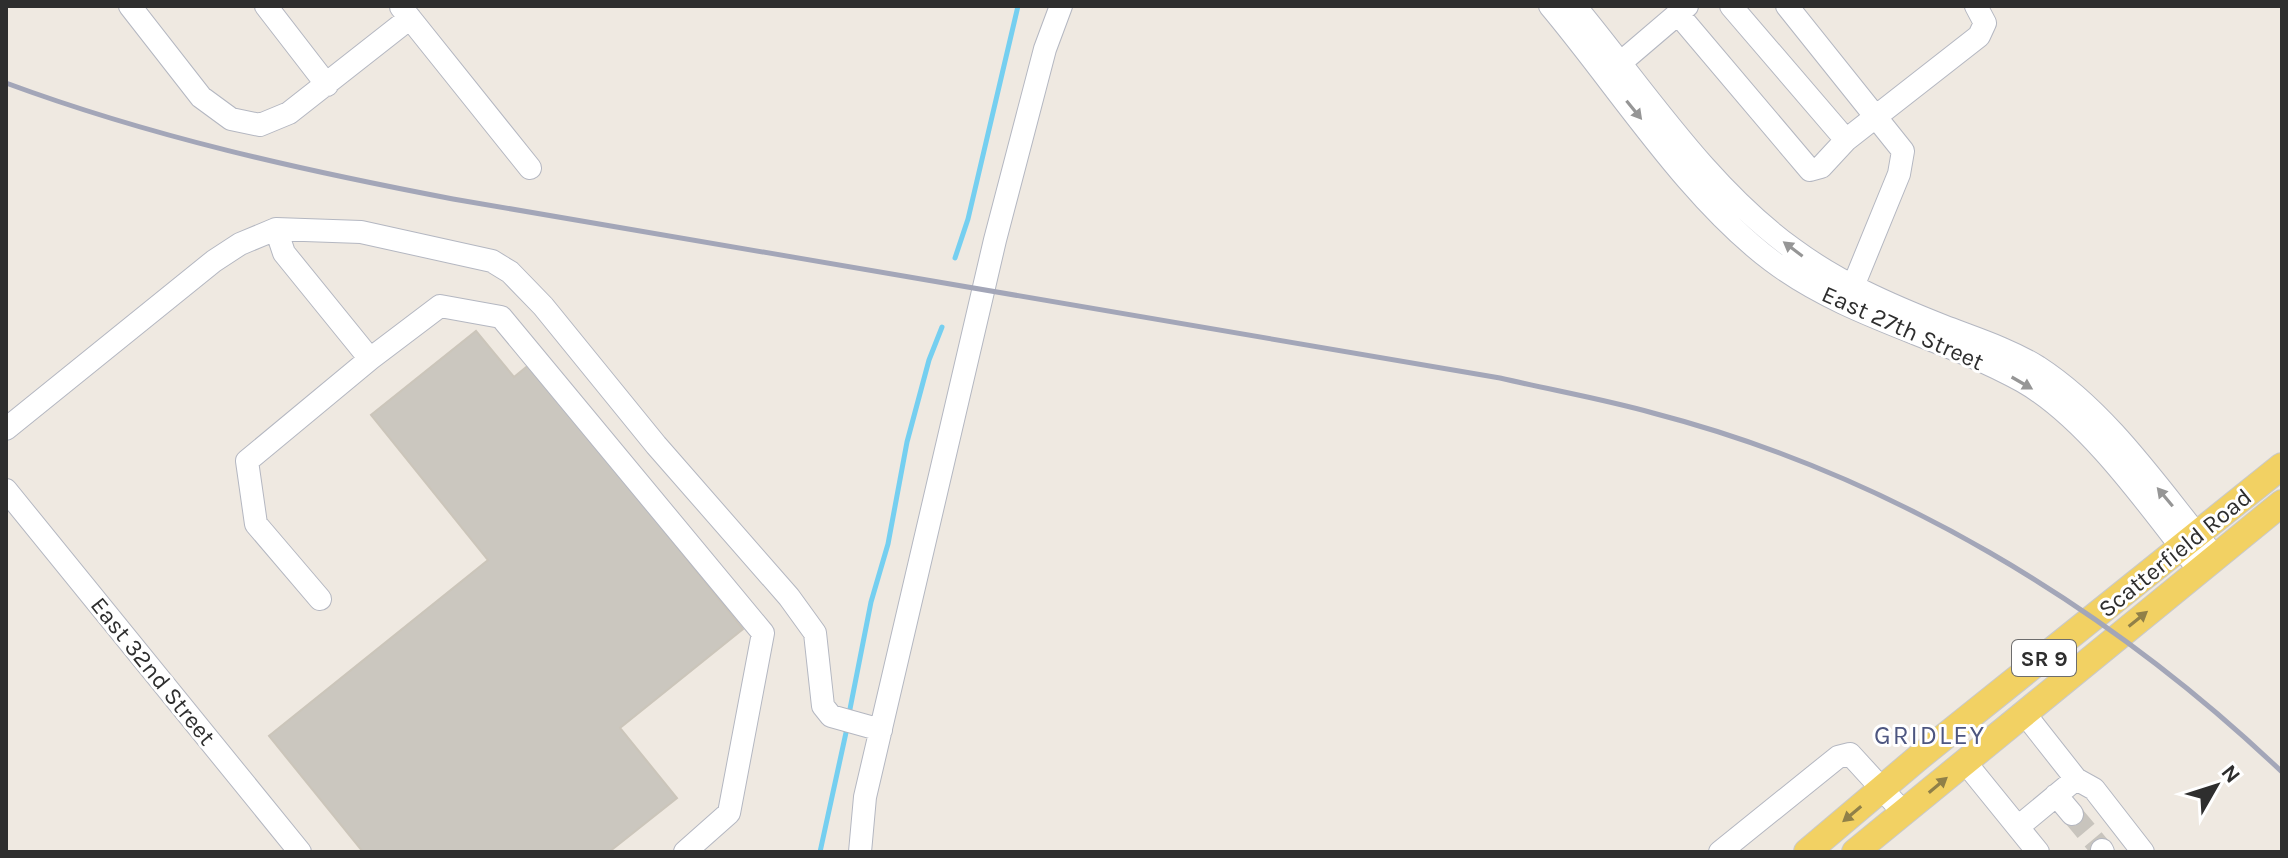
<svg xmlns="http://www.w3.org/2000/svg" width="2288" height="858" font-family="Karla,sans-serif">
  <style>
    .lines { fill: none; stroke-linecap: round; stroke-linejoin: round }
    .stream { stroke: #75cff0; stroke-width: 5 }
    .building { fill: #cbc7bf; stroke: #cbc5ba; stroke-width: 2 }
    .minor-tunnel { stroke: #c8c4bd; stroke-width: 22; stroke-dasharray: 22 11; stroke-linecap: butt }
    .minor-casing { stroke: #b4b7c1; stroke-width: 24 }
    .major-casing { stroke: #c9c9c9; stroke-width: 28 }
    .minor { stroke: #fff; stroke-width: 22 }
    .major { stroke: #f2d163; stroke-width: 26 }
    .rail { stroke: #a3a6b8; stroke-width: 5 }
    .oneway { fill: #969696 }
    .oneway2 { fill: #908048 }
    .labels { text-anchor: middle; stroke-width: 6; stroke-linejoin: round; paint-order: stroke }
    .shield { fill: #fff; stroke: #6d6d6d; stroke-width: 2 }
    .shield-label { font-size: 22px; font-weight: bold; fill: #2e2e2e }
    .street-label { font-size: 24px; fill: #2e2e2e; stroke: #fff }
    .neighbourhood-label { font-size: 26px; letter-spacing: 2px; fill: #4d5680; stroke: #fff }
  </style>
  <rect width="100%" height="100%" fill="#efe9e1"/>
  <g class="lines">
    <!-- stream -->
    <path class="stream" d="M955 258 968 219 1018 6
      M849 714 871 602 888 544 907 442 929 360 942 327
      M820 852 847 728"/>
  </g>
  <!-- building -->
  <path class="building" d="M476 331 514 377 530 364 743 629 620 728 677 798 609 852H363L269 736 488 560 371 415Z"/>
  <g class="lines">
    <!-- minor-tunnel -->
    <path class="minor-tunnel" d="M2072 814 2102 850"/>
    <!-- minor casing -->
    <g class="minor-casing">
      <path id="minor" d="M130 6 201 97 231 119 260 125 289 113 410 18
        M266 6 327 85
        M1550 6C1619 88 1687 197 1772 261 1848 318 1941 336 2022 381 2089 419 2151 509 2199 570
        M1575 6C1643 88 1706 186 1793 249 1839 283 1890 305 1943 326 1974 338 2009 349 2038 367 2110 414 2161 492 2215 557
        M1731 6 1846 140
        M1787 6 1903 151 1899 174 1847 301
        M401 7 530 168
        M1678 14 1810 170 1821 167 1846 140 1979 36 1985 23 1976 6
        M1612 70 1687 6
        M276 229 284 253 370 359 440 306 501 317 763 633 729 813 685 852
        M6 429 214 261 240 244 276 229 361 232 492 261 510 272 543 306 656 445 789 597 815 633 823 706 831 716 881 730
        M6 490 300 852
        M320 599 256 524 247 461 370 359
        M2024 713 2076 779 2094 789 2143 852
        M1965 762 2038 852
        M2056 795 2072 814
        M2018 827 2076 779
        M2102 850 2103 852
        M860 852 865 797 995 240 1045 49 1061 6
        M1720 852 1838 757 1850 754 1904 813"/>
    </g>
    <!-- major casing -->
    <g class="major-casing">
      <path id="major" d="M1807 852 1918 758 2282 466
        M1855 852 2282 503"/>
    </g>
    <!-- minor -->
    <use href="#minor" class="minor"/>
    <!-- major -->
    <use href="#major" class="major"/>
    <!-- rail -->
    <path class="rail" d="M6 83C152 137 301 170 453 199L1500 378C1551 390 1603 399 1653 413 1888 474 2107 605 2282 772"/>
  </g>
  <!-- one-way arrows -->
  <defs><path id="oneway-solid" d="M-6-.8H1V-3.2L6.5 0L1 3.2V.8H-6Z" transform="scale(2)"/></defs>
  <g class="oneway">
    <use href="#oneway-solid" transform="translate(1634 110) rotate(51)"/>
    <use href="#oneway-solid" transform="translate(1793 249) rotate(-143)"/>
    <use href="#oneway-solid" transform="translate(2022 383) rotate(30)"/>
    <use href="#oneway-solid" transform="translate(2165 497) rotate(-130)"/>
  </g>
  <g class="oneway2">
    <use href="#oneway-solid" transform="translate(2138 619) rotate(-39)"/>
    <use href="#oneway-solid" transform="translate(1938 785) rotate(-40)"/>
    <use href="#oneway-solid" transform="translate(1852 814) rotate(140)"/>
  </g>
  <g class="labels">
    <!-- shield labels -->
    <rect class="shield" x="2012" y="640" width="64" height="36" rx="6"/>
    <g class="shield-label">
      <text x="2044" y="666">SR 9</text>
    </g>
    <!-- street labels -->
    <g class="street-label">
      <text transform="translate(1903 328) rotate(24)" y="8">East 27th Street</text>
      <text transform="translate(2175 553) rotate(-39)" y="8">Scatterfield Road</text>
      <text transform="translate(153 671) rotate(51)" y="8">East 32nd Street</text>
    </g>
    <!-- neighbourhood labels -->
    <g class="neighbourhood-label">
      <text x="1930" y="744">GRIDLEY</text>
    </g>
  </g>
  <!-- border -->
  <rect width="2288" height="858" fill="none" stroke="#2e2e2e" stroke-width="16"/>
  <!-- north arrow -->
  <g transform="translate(2216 786) rotate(51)" stroke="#ffffff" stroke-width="6" paint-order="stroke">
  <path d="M0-6L14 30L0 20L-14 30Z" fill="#2e2e2e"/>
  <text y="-12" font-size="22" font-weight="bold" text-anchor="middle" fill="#2e2e2e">N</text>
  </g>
</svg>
